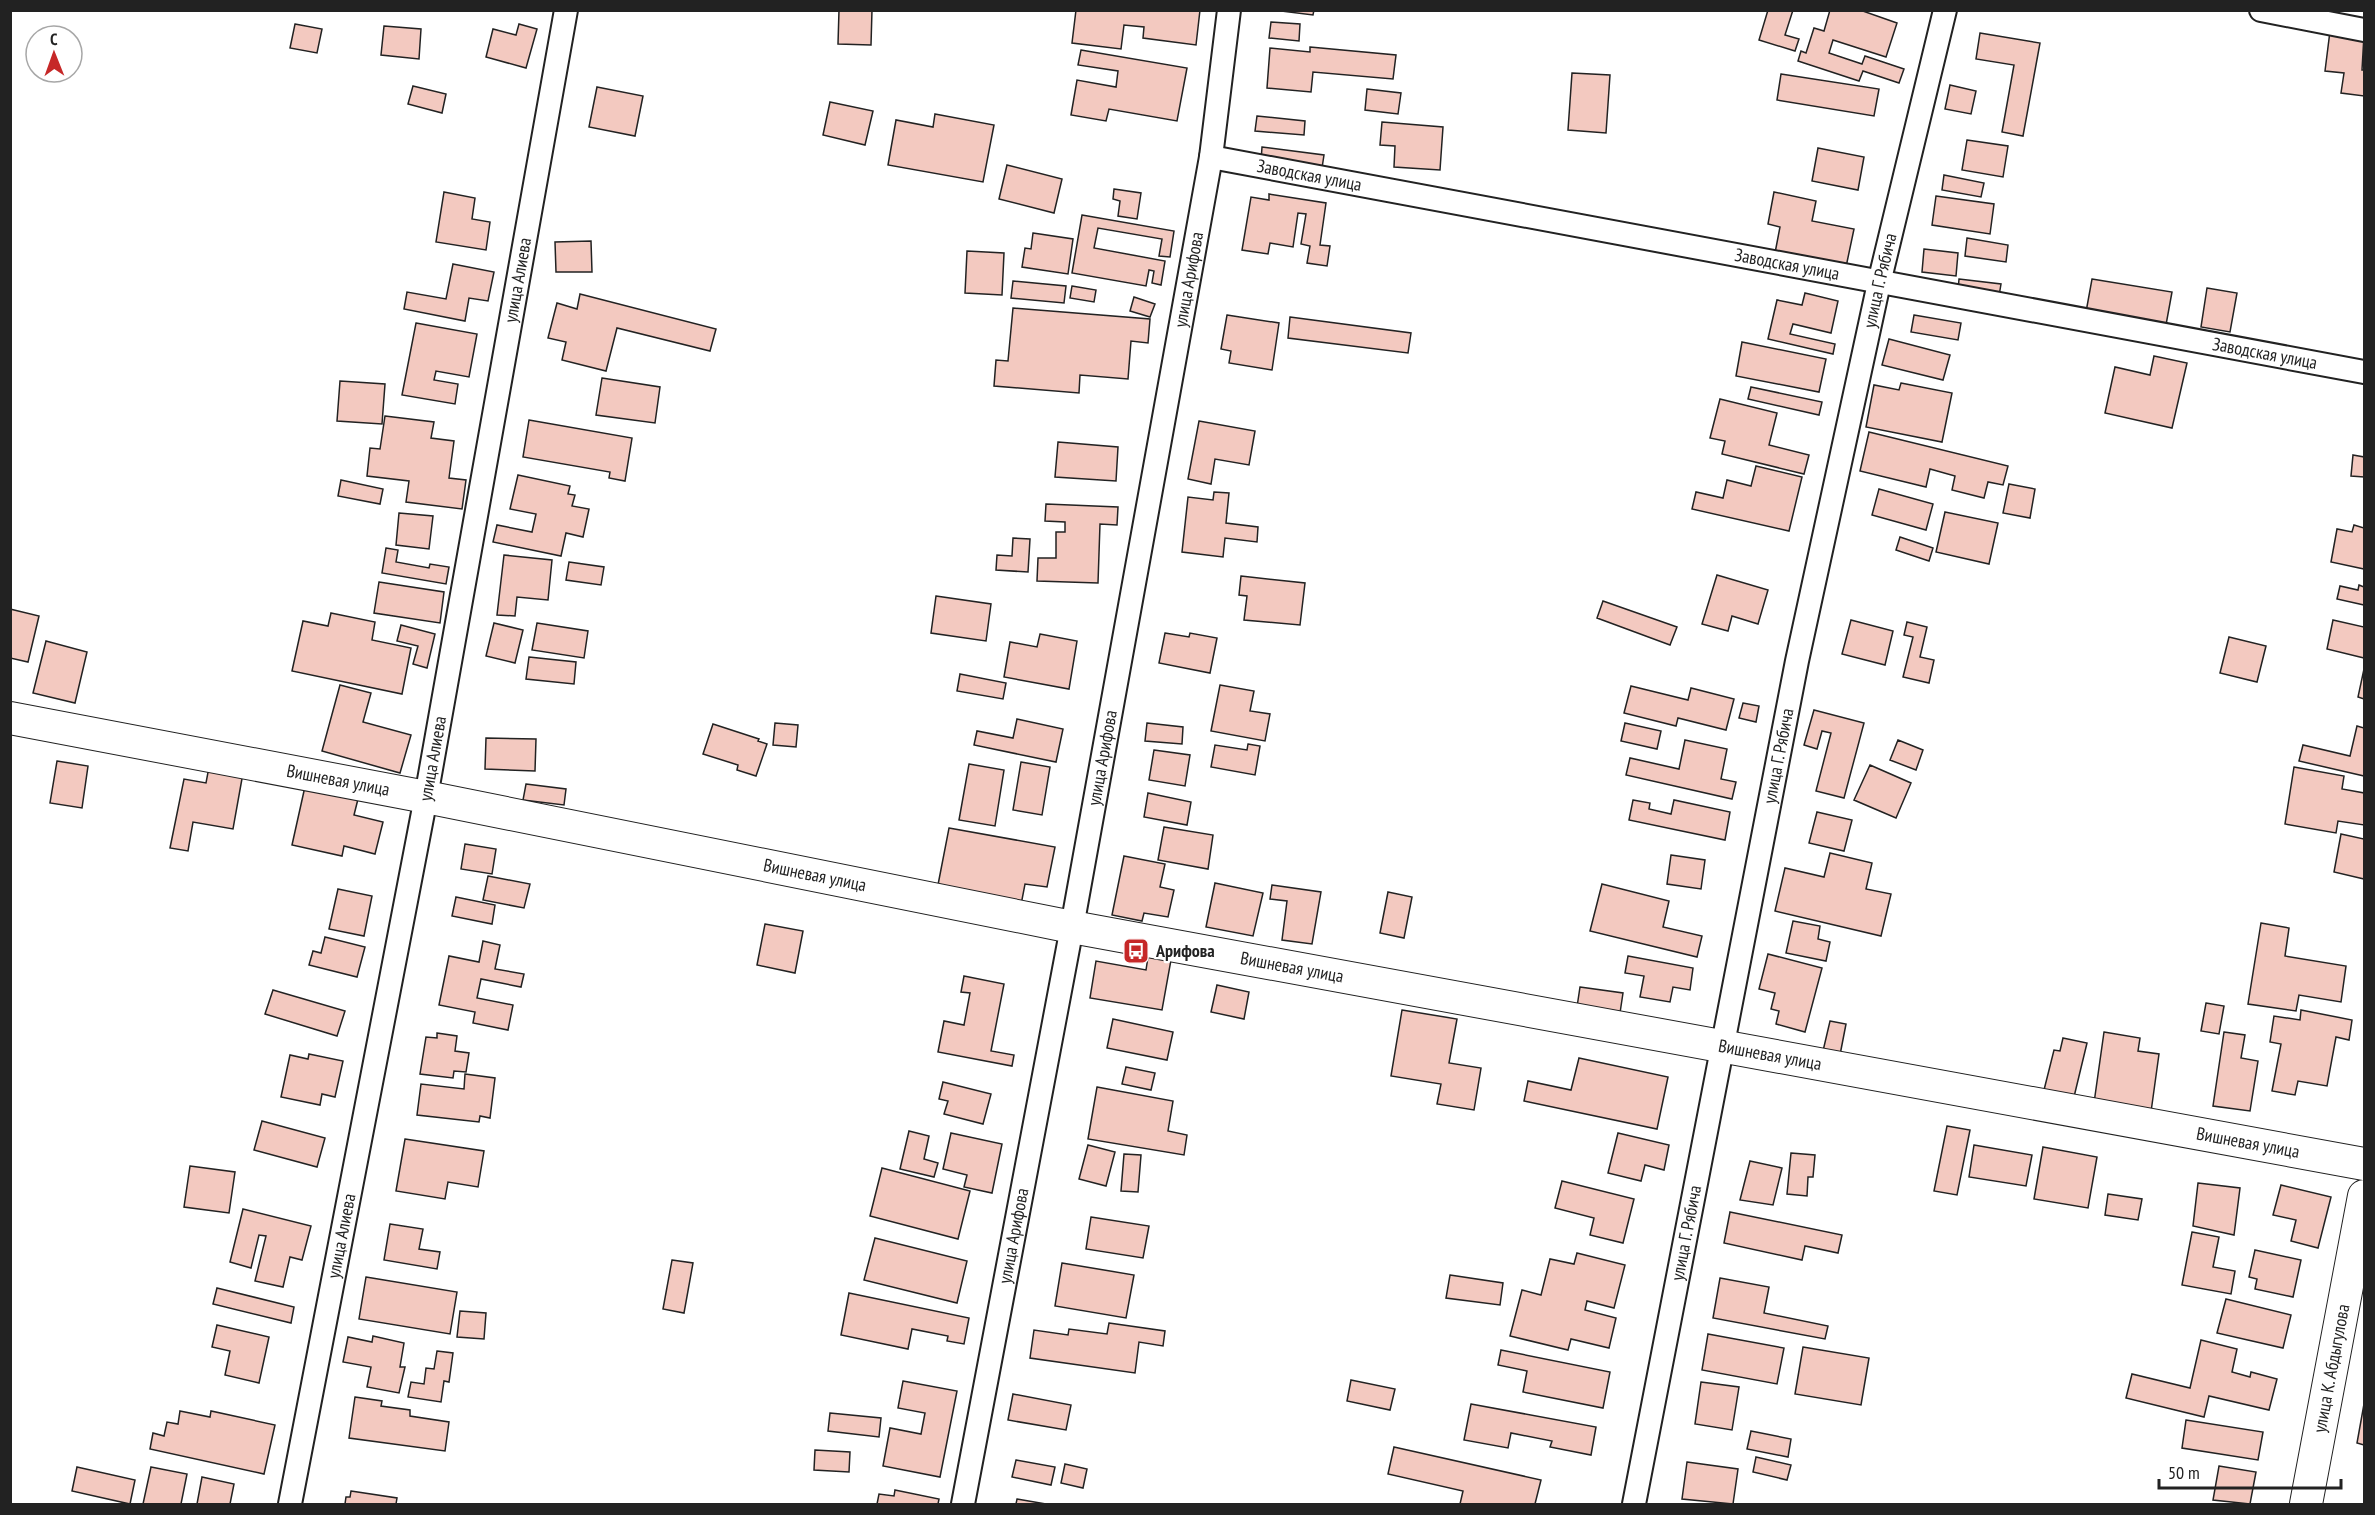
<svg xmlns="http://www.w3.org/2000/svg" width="2375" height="1515" font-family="'PT Sans Narrow',sans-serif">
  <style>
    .building { fill: #f3c9c0; stroke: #222; stroke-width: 1.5 }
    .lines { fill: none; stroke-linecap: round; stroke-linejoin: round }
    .street-casing { stroke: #222; stroke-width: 26 }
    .secondary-casing { stroke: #222; stroke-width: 34 }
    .street { stroke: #fff; stroke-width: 22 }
    .secondary { stroke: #fff; stroke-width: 32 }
    .labels { text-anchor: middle; stroke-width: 4.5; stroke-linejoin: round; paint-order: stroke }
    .street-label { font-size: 18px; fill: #222; stroke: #fff }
    .poi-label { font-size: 18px; font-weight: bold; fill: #222; stroke: #fff; text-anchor: start }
  </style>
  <rect width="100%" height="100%" fill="#fff"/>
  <!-- building -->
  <path class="building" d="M839 10H872L871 45 838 44Z
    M1076 10H1200L1196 45 1143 38 1144 27 1124 25 1121 49 1072 43Z
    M1273 10H1314L1313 15Z
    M1768 10H1793L1785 35 1799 39 1795 51 1759 40Z
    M1830 10H1860L1897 23 1886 57 1833 40 1829 53 1862 64 1865 56 1904 69 1899 83 1863 71 1859 81 1798 61 1801 51 1806 53 1814 28 1824 31Z
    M1271 22 1300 24 1299 41 1269 38Z
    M295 24 322 29 317 53 290 48Z
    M519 24 537 29 526 68 486 57 493 29 516 35Z
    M384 26 421 29 419 59 381 55Z
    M2330 31 2364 35 2362 70H2364V96L2341 93 2344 73 2325 71Z
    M1980 33 2040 43 2023 136 2002 132 2014 65 1976 59Z
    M1310 47 1396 55 1393 79 1313 72 1311 92 1267 88 1270 48 1310 52Z
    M1081 50 1187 68 1177 121 1109 109 1106 121 1071 115 1077 80 1116 87 1118 71 1078 65Z
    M1572 73 1610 75 1606 133 1568 130Z
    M1781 74 1879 89 1874 116 1777 100Z
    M1950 85 1976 91 1971 114 1945 109Z
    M413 86 446 94 442 113 408 104Z
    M597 87 643 96 635 136 589 127Z
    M1367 89 1401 93 1398 114 1365 110Z
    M830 102 873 111 865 145 823 135Z
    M935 114 994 125 983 182 888 165 896 120 933 127Z
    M1257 116 1305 121 1304 135 1255 131Z
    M1382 122 1443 127 1440 170 1394 167 1395 146 1380 145Z
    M1967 140 2008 146 2003 177 1962 170Z
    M1262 147 1324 155 1322 168 1261 161Z
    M1818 148 1864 157 1858 190 1812 181Z
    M1007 165 1062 179 1054 213 999 199Z
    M1944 175 1984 183 1981 197 1942 190Z
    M1114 189 1141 193 1137 219 1118 216 1120 201 1113 199Z
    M444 192 475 198 472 219 490 222 486 250 436 242Z
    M1774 192 1816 201 1812 221 1854 229 1846 267 1775 253 1780 227 1768 224Z
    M1269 194 1326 203 1320 245 1330 246 1327 266 1307 263 1310 246 1301 244 1306 214 1298 213 1293 247 1270 243 1268 254 1242 250 1251 197 1269 200Z
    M1936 196 1994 204 1990 234 1932 225Z
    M1082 215 1174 231 1170 257 1159 256 1162 239 1098 228 1094 248 1165 261 1161 285 1152 283 1154 271 1149 270 1146 286 1072 273Z
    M1033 233 1073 239 1068 274 1022 267 1025 248 1031 249Z
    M1967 238 2008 245 2006 262 1965 256Z
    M591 241 592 272H556L555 242Z
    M1924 249 1958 253 1956 276 1922 272Z
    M967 251 1004 253 1002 295 965 293Z
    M453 264 494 272 488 301 469 298 465 321 404 309 407 292 446 299Z
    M1959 279 2001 284 1999 296 1958 290Z
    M2092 279 2172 292 2166 325 2086 312Z
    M1013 281 1066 286 1064 303 1011 298Z
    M1072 286 1096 290 1094 302 1070 298Z
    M2207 288 2237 293 2230 332 2201 327Z
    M1805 293 1838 301 1831 333 1793 324 1790 334 1835 344 1833 354 1768 339 1777 300 1802 305Z
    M580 294 716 329 710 351 617 328 606 371 562 360 566 342 548 338 557 303 577 309Z
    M1134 297 1155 304 1150 317 1130 311Z
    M1013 308 1150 319 1148 343 1131 341 1128 379 1080 375 1079 393 994 386 996 360 1008 361Z
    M1227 315 1279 323 1272 370 1229 363 1231 351 1221 349Z
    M1914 315 1961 323 1958 340 1911 332Z
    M1290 317 1411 333 1408 353 1288 338Z
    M416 323 477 334 469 377 436 371 434 380 458 384 455 404 402 395Z
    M1889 339 1950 355 1943 380 1882 365Z
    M1742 342 1826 359 1819 392 1736 376Z
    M2154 356 2187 363 2172 428 2105 413 2115 367 2150 375Z
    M602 378 660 387 655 423 596 415Z
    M340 381 385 384 382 424 337 421Z
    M1901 383 1952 393 1942 442 1866 427 1874 385 1899 390Z
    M1751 387 1822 402 1819 415 1748 399Z
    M1720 399 1777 413 1769 445 1809 455 1804 474 1722 454 1725 441 1710 438Z
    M385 416 434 422 431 438 454 441 449 478 466 480 462 509 406 502 409 481 367 476 370 448 380 449Z
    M529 420 632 438 625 481 609 478 610 472 523 457Z
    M1199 421 1255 431 1249 465 1215 459 1211 484 1188 479Z
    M1869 432 2008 466 2003 485 1988 482 1984 498 1952 490 1955 476 1930 469 1926 487 1860 471Z
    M1058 442 1118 447 1116 481 1055 477Z
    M2353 455 2364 457V477L2351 476Z
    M1756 466 1802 477 1789 531 1692 509 1696 492 1723 498 1727 480 1751 486Z
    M518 475 570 486 568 494 575 495 572 506 589 509 583 537 566 533 561 556 493 542 497 525 532 532 536 514 510 509Z
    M341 480 383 489 380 504 338 496Z
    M2009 484 2035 489 2030 518 2003 513Z
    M1879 489 1933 504 1926 530 1872 515Z
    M1214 492 1229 493 1226 523 1258 527 1257 542 1225 538 1223 557 1182 552 1188 497 1213 500Z
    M1046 504 1118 507 1117 525 1100 524 1098 583 1037 581 1038 558H1056V532H1065V522L1045 521Z
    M1945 512 1998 523 1989 564 1936 552Z
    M399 513 433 516 429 549 396 545Z
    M2354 525 2364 528V569L2331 562 2337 529 2352 532Z
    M1900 537 1933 548 1929 561 1896 550Z
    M1013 538 1030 539 1028 572 996 570 997 555 1012 556Z
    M386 548 398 550 396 562 429 568 430 564 449 567 446 584 382 573Z
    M504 555 552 560 548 600 517 597 515 616 497 615Z
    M569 562 604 567 601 585 566 580Z
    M1717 575 1768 590 1758 624 1732 616 1728 631 1702 624Z
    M1241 576 1305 583 1300 625 1244 620 1247 596 1239 595Z
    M379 582 444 592 440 623 374 613Z
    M2359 585 2364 587V605L2337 599 2340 586 2358 590Z
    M936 596 991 604 986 641 931 633Z
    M1603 601 1677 627 1670 645 1597 618Z
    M10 609 39 616 28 662 10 658Z
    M331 613 375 622 372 640 411 648 402 694 292 671 303 621 328 626Z
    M1851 620 1893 631 1885 665 1842 654Z
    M2333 620 2364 627V658L2327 649Z
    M1907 622 1927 627 1920 657 1934 660 1929 683 1903 677 1913 637 1904 635Z
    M494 623 523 630 515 663 486 656Z
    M537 623 588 631 584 658 532 650Z
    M401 625 435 634 427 668 413 664 418 646 397 641Z
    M1165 633 1189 637 1190 633 1217 638 1210 673 1159 663Z
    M1040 634 1077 641 1069 689 1004 677 1010 642 1037 647Z
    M2229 637 2266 646 2257 682 2220 673Z
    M46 641 87 652 75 703 33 693Z
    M529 657 576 662 574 684 526 679Z
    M2364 669V699L2358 697Z
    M960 674 1006 683 1003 699 957 691Z
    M340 685 371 693 363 722 411 735 400 773 322 751Z
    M1220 685 1254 691 1250 711 1270 714 1265 741 1211 731Z
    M1631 686 1688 700 1691 688 1734 699 1726 730 1678 718 1676 726 1624 713Z
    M1743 703 1759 706 1756 722 1739 718Z
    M1814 710 1864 723 1844 798 1816 791 1831 733 1822 731 1817 749 1804 745Z
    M1017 719 1063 729 1056 762 974 745 977 731 1013 738Z
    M775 723 798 725 796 747 773 745Z
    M1147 723 1183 727 1182 744 1145 741Z
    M1625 723 1661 731 1657 749 1621 741Z
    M713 724 759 739 758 741 767 744 756 776 737 770 738 765 703 754Z
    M2357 726 2364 728V776L2299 761 2303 745 2350 756Z
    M486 738 536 739 535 771 485 769Z
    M1685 740 1727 749 1721 779 1736 782 1732 799 1626 775 1630 758 1679 769Z
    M1898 740 1923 750 1916 770 1890 760Z
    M1248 744 1260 746 1255 775 1211 767 1215 745 1247 750Z
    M1154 750 1190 755 1185 786 1149 780Z
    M57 761 88 766 82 808 50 803Z
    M1021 762 1050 767 1042 815 1013 810Z
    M969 764 1004 770 995 826 959 820Z
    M1870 765 1911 783 1896 818 1854 800Z
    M209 767 243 773 233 829 193 822 188 851 170 848 184 779 206 783Z
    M2294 767 2344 776 2342 789 2364 793V825L2338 821 2336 833 2285 824Z
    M306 782 359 795 354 815 383 822 375 854 344 846 342 856 292 845Z
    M526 784 566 789 564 805 523 800Z
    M1148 793 1191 802 1187 825 1144 817Z
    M1633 800 1650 803 1649 809 1671 814 1674 800 1730 812 1725 840 1629 820Z
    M1817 812 1852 820 1844 851 1809 843Z
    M1164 827 1213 835 1208 869 1158 860Z
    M949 828 1055 847 1047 887 1025 884 1021 905 937 890Z
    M2341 834 2364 839V879L2334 872Z
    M465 844 496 849 492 874 461 869Z
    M1830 853 1872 863 1866 889 1891 894 1881 936 1775 911 1785 868 1824 877Z
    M1671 855 1705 860 1701 889 1667 884Z
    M1124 856 1165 864 1160 887 1174 890 1168 917 1144 913 1142 921 1112 915Z
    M488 876 530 884 524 908 483 900Z
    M1215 883 1263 893 1253 936 1206 927Z
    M1602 884 1669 901 1663 927 1702 936 1697 957 1590 931Z
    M1272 885 1321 892 1312 944 1282 940 1287 901 1270 899Z
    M338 889 372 896 364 936 329 929Z
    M1388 892 1412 897 1404 938 1380 933Z
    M456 897 495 905 492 924 452 916Z
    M1793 921 1820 926 1818 939 1830 942 1826 961 1786 953Z
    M2261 923 2289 928 2285 956 2346 966 2341 1002 2299 995 2296 1011 2248 1004Z
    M765 924 803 931 795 973 757 965Z
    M325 937 365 947 357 977 309 965 313 951 321 953Z
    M483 941 500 945 495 969 524 974 521 987 481 979 477 998 513 1005 508 1030 473 1023 475 1012 439 1005 449 956 479 962Z
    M1768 954 1822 968 1805 1032 1776 1024 1779 1011 1771 1009 1775 993 1759 989Z
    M1628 956 1693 968 1690 990 1673 987 1670 1002 1640 997 1644 976 1625 973Z
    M1148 957 1171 960 1162 1010 1090 998 1096 961 1146 970Z
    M964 976 1004 984 991 1051 1014 1055 1012 1066 938 1052 944 1021 964 1025 970 993 961 992Z
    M1217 985 1249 992 1244 1019 1211 1012Z
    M1580 987 1623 993 1620 1013 1577 1007Z
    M273 990 345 1011 337 1036 265 1014Z
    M2206 1003 2224 1006 2219 1034 2201 1031Z
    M1402 1010 1457 1019 1449 1063 1481 1068 1474 1110 1437 1104 1441 1084 1391 1076Z
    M2301 1010 2352 1020 2349 1040 2336 1037 2327 1086 2298 1081 2295 1095 2272 1091 2281 1044 2270 1042 2274 1016 2300 1020Z
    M1113 1019 1173 1032 1167 1060 1107 1048Z
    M1830 1021 1846 1024 1840 1055 1823 1051Z
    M2104 1032 2140 1038 2138 1051 2159 1054 2151 1112 2094 1103Z
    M2224 1032 2245 1035 2241 1058 2258 1061 2250 1111 2213 1106Z
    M437 1033 457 1036 455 1051 469 1053 466 1072 454 1071 453 1078 420 1074 426 1037 437 1038Z
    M2063 1038 2087 1043 2073 1101 2043 1094 2054 1050 2060 1051Z
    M309 1054 343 1061 335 1097 322 1094 320 1105 281 1097 290 1055 308 1059Z
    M1579 1058 1668 1077 1657 1129 1524 1101 1528 1081 1571 1090Z
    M1126 1067 1155 1073 1151 1090 1122 1084Z
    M465 1074 495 1078 490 1118 480 1116 479 1122 417 1115 421 1084 464 1089Z
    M943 1082 991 1094 983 1124 944 1114 948 1101 939 1099Z
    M1097 1087 1173 1101 1168 1131 1187 1135 1184 1155 1088 1139Z
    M262 1121 325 1138 317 1167 254 1150Z
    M1947 1126 1970 1130 1957 1195 1934 1191Z
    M909 1131 929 1136 924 1159 938 1163 934 1177 900 1169Z
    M951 1133 1002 1144 992 1193 964 1187 967 1175 943 1169Z
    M1618 1133 1669 1145 1664 1170 1645 1165 1641 1181 1608 1173Z
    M405 1139 484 1151 478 1187 448 1182 445 1199 396 1191Z
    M1088 1145 1115 1152 1106 1186 1079 1179Z
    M1974 1145 2032 1155 2026 1186 1969 1177Z
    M2043 1147 2097 1157 2088 1208 2034 1199Z
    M1791 1153 1815 1155 1813 1177H1808L1807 1196 1787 1194Z
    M1124 1154 1141 1155 1138 1192 1121 1191Z
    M1750 1161 1782 1168 1773 1205 1740 1200Z
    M190 1166 235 1172 229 1213 184 1207Z
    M882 1168 970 1191 958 1239 870 1216Z
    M1562 1181 1634 1199 1623 1243 1590 1235 1594 1218 1555 1208Z
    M2198 1183 2240 1188 2234 1235 2193 1226Z
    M2281 1185 2331 1197 2318 1248 2291 1241 2296 1220 2273 1215Z
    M2108 1194 2142 1199 2138 1220 2105 1215Z
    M243 1209 311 1226 302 1260 290 1257 283 1287 255 1281 266 1236 259 1235 251 1268 230 1262Z
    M1730 1212 1842 1235 1838 1253 1805 1246 1802 1260 1724 1243Z
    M1091 1217 1149 1226 1143 1258 1086 1249Z
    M390 1224 423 1229 419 1249 440 1252 437 1269 384 1260Z
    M2192 1232 2219 1237 2213 1267 2235 1271 2231 1294 2182 1285Z
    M875 1238 967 1261 957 1303 864 1280Z
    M2255 1250 2301 1260 2293 1297 2255 1289 2257 1279 2249 1277Z
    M1577 1253 1625 1265 1614 1308 1587 1301 1585 1310 1616 1318 1609 1348 1571 1339 1568 1350 1510 1336 1522 1290 1541 1295 1550 1259 1574 1264Z
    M672 1260 693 1263 684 1313 663 1309Z
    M1062 1263 1134 1275 1126 1318 1055 1306Z
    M1450 1275 1503 1283 1500 1305 1446 1298Z
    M366 1277 457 1292 450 1334 359 1319Z
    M1720 1278 1769 1287 1764 1313 1828 1326 1825 1339 1713 1318Z
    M217 1288 294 1307 291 1323 213 1304Z
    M849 1293 969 1318 964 1344 947 1341 948 1336 912 1329 908 1349 841 1335Z
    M2226 1299 2291 1315 2283 1348 2217 1333Z
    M460 1311 486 1313 484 1339 457 1337Z
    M1109 1323 1165 1331 1163 1346 1139 1342 1135 1373 1030 1358 1034 1330 1068 1335 1069 1329 1107 1334Z
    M217 1325 269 1337 259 1383 225 1375 230 1351 212 1347Z
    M1708 1334 1784 1348 1777 1384 1702 1370Z
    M373 1336 404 1343 400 1367H405L399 1393 367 1387 371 1367 343 1362 348 1337 372 1342Z
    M2201 1340 2237 1349 2232 1372 2250 1377 2251 1372 2277 1379 2269 1410 2209 1396 2204 1417 2126 1398 2132 1374 2190 1388Z
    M1803 1347 1869 1358 1861 1405 1795 1394Z
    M1501 1350 1610 1372 1603 1408 1523 1392 1527 1371 1498 1365Z
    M437 1351 453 1353 449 1382 444 1381 441 1402 408 1397 411 1382 424 1384 426 1368 434 1369Z
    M1351 1380 1395 1389 1390 1410 1347 1401Z
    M903 1381 957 1391 940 1477 883 1466 890 1428 921 1434 925 1413 898 1408Z
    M1701 1382 1739 1387 1732 1430 1695 1424Z
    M1013 1394 1071 1405 1066 1430 1008 1420Z
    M355 1397 382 1401 381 1406 410 1410V1416L449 1422 445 1451 349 1438Z
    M1471 1404 1596 1427 1591 1455 1550 1447 1552 1441 1511 1433 1508 1448 1464 1440Z
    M2364 1404V1445L2357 1443Z
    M180 1411 210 1417 211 1411 275 1425 264 1474 150 1449 153 1433 164 1436 167 1422 178 1424Z
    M830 1413 881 1418 879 1437 828 1431Z
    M2186 1420 2263 1432 2258 1460 2182 1448Z
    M1751 1431 1791 1439 1788 1457 1747 1449Z
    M1394 1447 1541 1480 1535 1504H1460L1463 1491 1388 1474Z
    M815 1450 850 1452 849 1472 814 1470Z
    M1756 1457 1791 1465 1787 1480 1753 1472Z
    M1016 1460 1055 1467 1051 1485 1012 1477Z
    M1687 1462 1738 1469 1733 1504 1682 1499Z
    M1065 1464 1087 1469 1083 1488 1061 1483Z
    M2219 1466 2256 1472 2250 1504 2213 1500Z
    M77 1467 135 1480 130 1504 72 1491Z
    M151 1467 187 1474 181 1504H143Z
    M202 1477 234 1484 230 1504H197Z
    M895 1490 939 1499 938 1504H877L879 1494 894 1496Z
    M351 1491 397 1498 396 1504H345L346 1497H350Z
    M1017 1499 1046 1504H1016Z"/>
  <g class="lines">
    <!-- street casing -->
    <g class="street-casing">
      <g id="street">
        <path d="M2261 10 2364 30"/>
        <path id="s1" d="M1211 157 2364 372"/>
        <path id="s2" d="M290 1504 426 797 566 10"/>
        <path id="s3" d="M963 1504 1072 927 1211 157 1229 10"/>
        <path id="s4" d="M1634 1504 1797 661 1879 283 1945 10"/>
      </g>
    </g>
    <!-- secondary casing -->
    <g class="secondary-casing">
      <g id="secondary">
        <path id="s5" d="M10 718 426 797 1072 927 2364 1164"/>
        <path id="s6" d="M2306 1504 2364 1196"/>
      </g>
    </g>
    <!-- street -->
    <use href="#street" class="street"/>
    <!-- secondary -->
    <use href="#secondary" class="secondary"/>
  </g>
  <!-- icons -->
  <defs>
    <g id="bus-square" transform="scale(1.35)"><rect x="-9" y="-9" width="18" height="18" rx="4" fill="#c62828" stroke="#fff"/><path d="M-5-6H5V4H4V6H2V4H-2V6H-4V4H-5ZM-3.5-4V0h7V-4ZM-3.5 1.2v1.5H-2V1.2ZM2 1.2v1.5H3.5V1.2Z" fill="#fff"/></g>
  </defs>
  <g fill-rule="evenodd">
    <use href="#bus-square" x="1136" y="951"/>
  </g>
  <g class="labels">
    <!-- street labels -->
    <g class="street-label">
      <text dy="6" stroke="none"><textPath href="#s1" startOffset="100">Заводская улица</textPath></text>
      <text dy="6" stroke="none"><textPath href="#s1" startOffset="586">Заводская улица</textPath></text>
      <text dy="6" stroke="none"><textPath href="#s2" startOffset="1245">улица Алиева</textPath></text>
      <text dy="6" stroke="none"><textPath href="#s3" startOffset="1245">улица Арифова</textPath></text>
      <text dy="6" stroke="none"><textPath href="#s4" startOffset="1248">улица Г. Рябича</textPath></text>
      <text dy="6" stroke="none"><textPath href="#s1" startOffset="1072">Заводская улица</textPath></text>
      <text dy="6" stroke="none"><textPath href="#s4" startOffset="762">улица Г. Рябича</textPath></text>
      <text dy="6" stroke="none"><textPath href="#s2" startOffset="759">улица Алиева</textPath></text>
      <text dy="6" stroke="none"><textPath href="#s3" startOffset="759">улица Арифова</textPath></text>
      <text dy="6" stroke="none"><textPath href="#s5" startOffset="334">Вишневая улица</textPath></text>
      <text dy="6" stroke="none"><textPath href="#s5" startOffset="820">Вишневая улица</textPath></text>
      <text dy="6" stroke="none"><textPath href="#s5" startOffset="1306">Вишневая улица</textPath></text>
      <text dy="6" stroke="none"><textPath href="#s5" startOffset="1792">Вишневая улица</textPath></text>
      <text dy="6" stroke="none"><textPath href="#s5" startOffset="2278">Вишневая улица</textPath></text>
      <text dy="6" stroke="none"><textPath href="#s4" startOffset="276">улица Г. Рябича</textPath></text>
      <text dy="6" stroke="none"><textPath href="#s2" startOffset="273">улица Алиева</textPath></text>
      <text dy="6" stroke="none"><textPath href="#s3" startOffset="273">улица Арифова</textPath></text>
      <text dy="6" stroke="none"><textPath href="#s6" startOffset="138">улица К. Абдыгулова</textPath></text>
    </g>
    <!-- poi labels -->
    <g class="poi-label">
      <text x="1156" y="957">Арифова</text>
    </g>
  </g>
  <!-- border -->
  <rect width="2375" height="1515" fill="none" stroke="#222222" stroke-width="24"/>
  <!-- north arrow -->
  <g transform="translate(54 54) rotate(359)"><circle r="28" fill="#ffffff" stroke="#a7a7a7" stroke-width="1.5"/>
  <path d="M0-4.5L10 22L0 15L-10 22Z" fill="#c62828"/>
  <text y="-9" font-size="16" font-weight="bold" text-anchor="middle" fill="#222222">С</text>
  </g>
  <!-- scale -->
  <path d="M2159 1479v9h182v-9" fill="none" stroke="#222222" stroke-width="3"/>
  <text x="2168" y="1479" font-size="18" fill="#222222" stroke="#ffffff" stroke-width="4.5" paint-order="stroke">50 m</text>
</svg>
